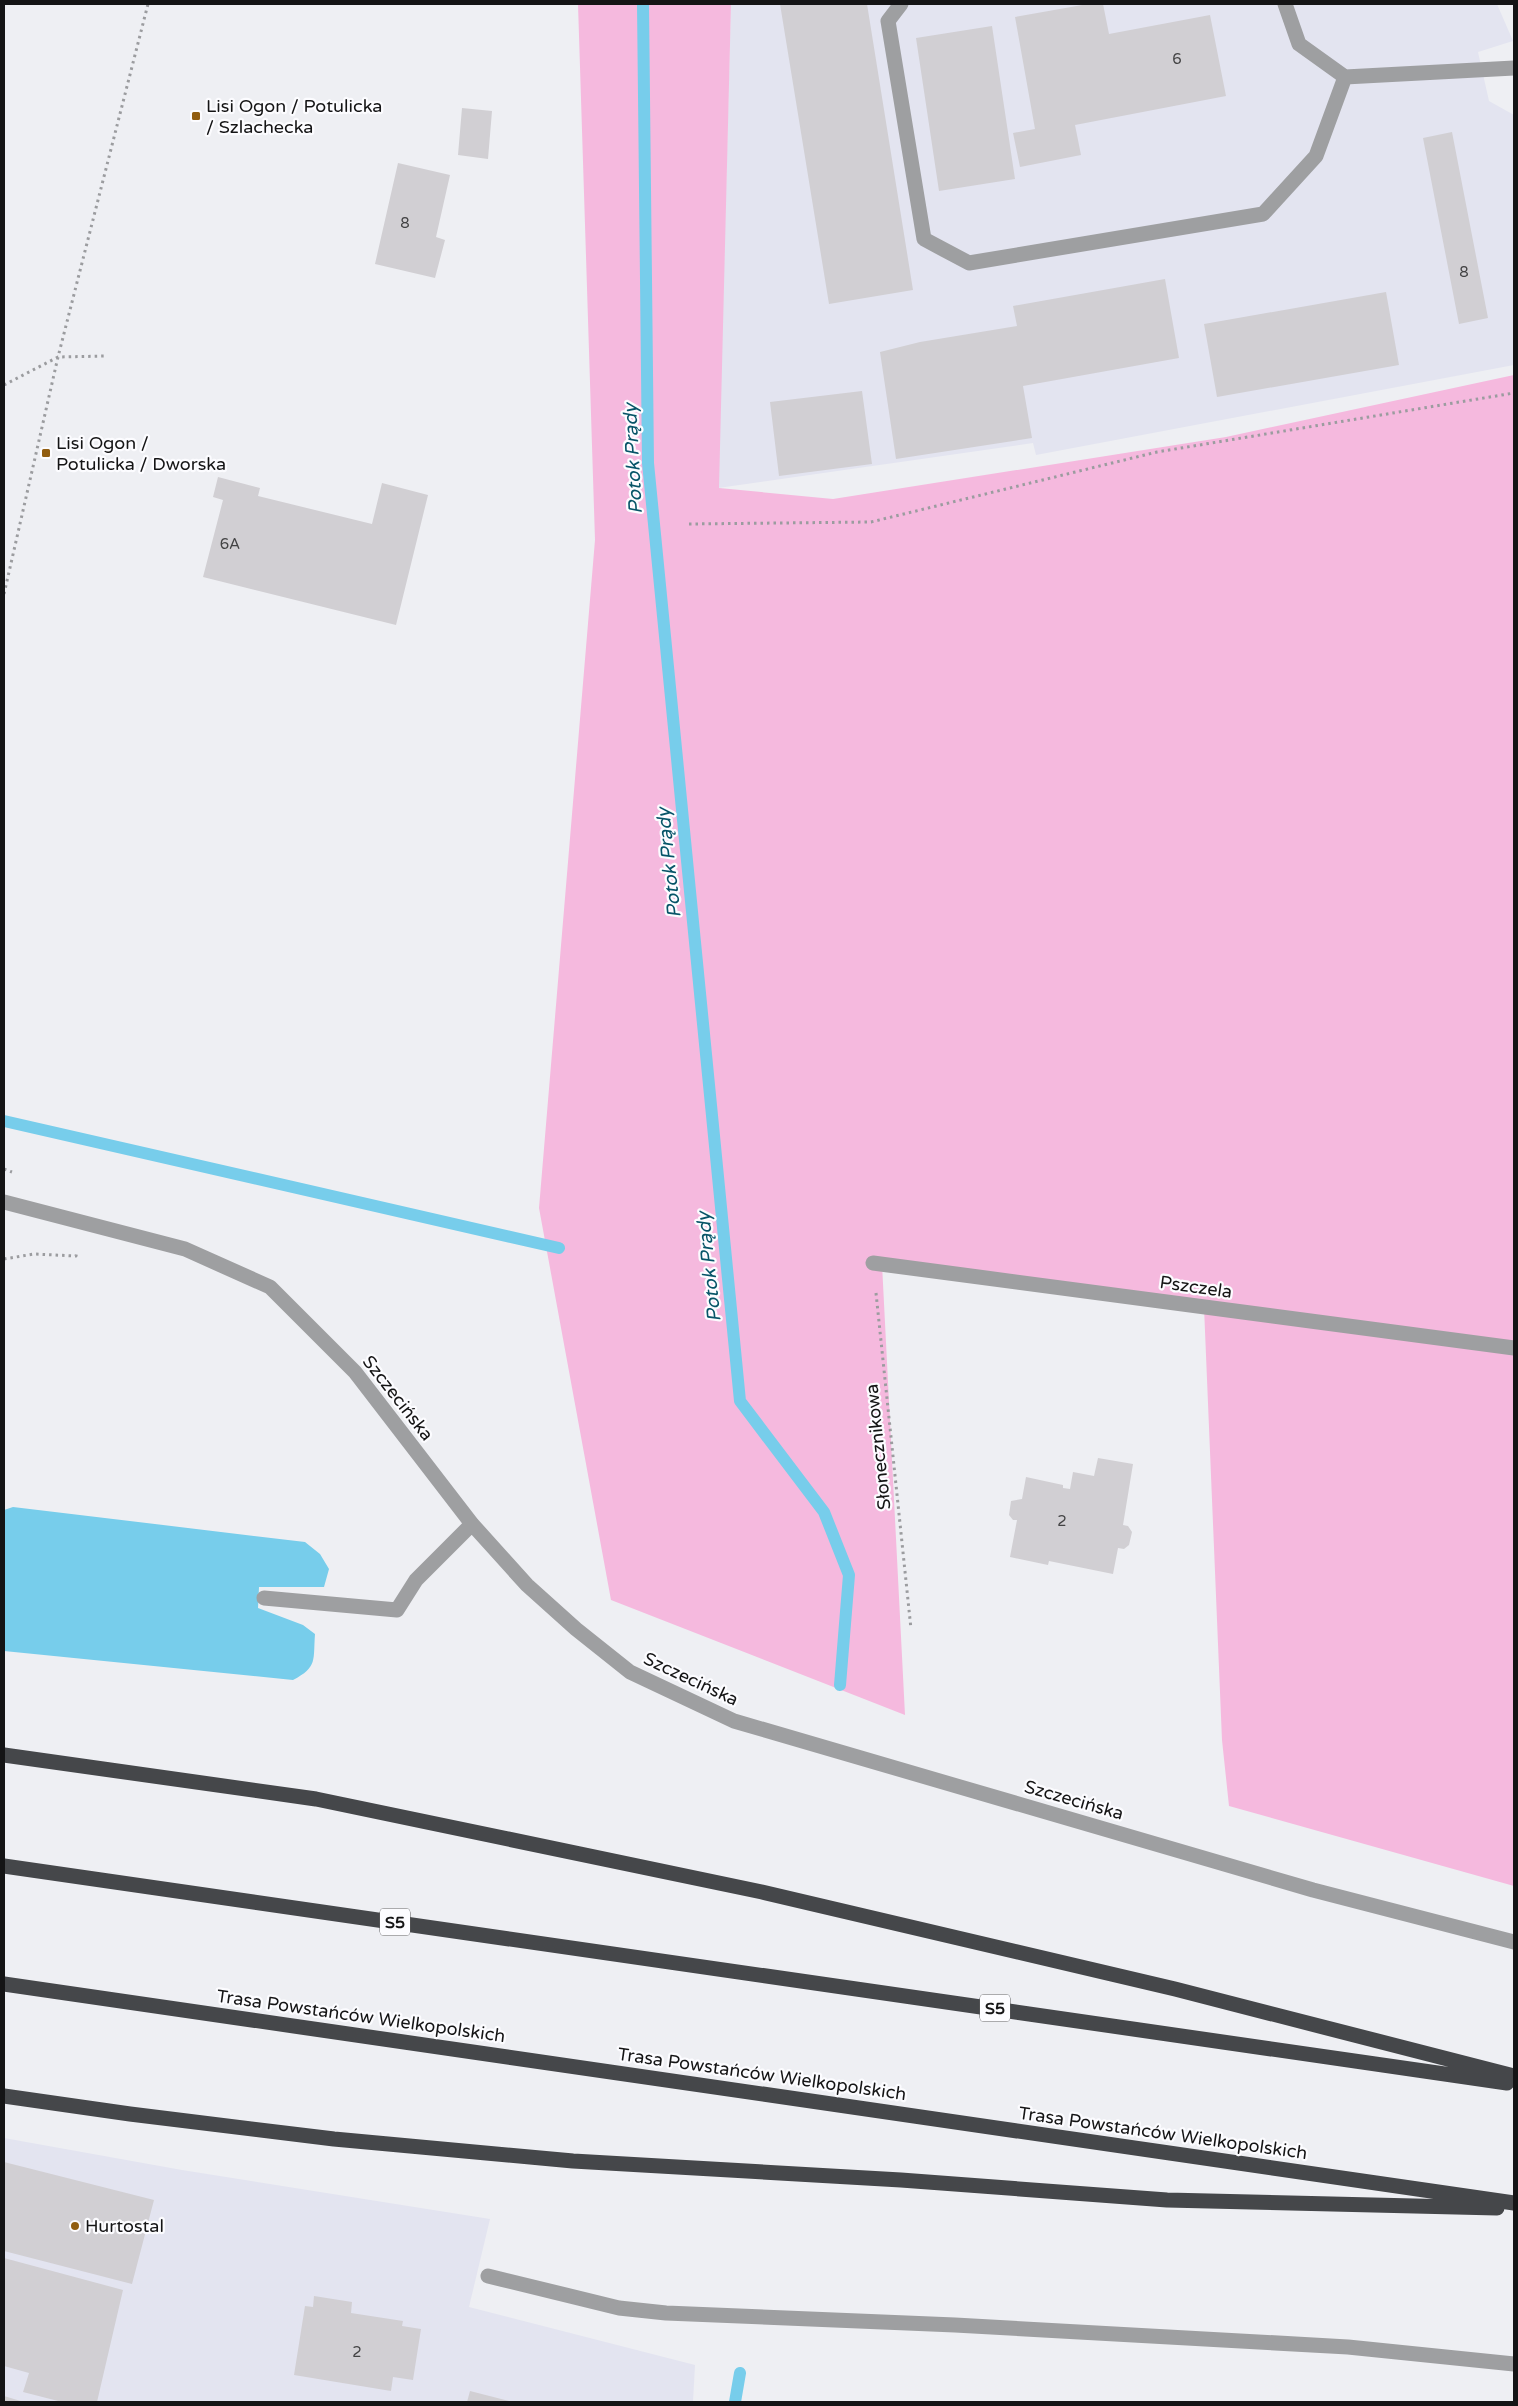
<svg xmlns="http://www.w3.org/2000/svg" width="1518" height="2406" font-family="'Varela Round',sans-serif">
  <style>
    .built { fill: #e3e4f0 }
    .green { fill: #f5b9de }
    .water { fill: #77cdeb }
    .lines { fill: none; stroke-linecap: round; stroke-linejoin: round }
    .stream { stroke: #77cdeb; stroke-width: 12 }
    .building { fill: #d1cfd3 }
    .path { stroke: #9b9c9f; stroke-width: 3; stroke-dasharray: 2.5 4; stroke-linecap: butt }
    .minor { stroke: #9e9fa1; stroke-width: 15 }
    .highway { stroke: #45474a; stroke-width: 15 }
    .poi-dot { fill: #915d10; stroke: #fcfcff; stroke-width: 2 }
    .labels { text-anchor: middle; stroke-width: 4.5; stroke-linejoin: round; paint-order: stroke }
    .number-label { font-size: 15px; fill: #434344 }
    .shield { fill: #fcfcff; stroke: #5a5a5b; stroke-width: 1 }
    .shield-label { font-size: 16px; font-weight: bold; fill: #141415 }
    .poi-label { font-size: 18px; fill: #141415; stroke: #fcfcff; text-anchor: start }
    .street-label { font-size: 18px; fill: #141415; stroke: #fcfcff }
    .water-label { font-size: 19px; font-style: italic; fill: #075468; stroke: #fcfcff }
  </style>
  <rect width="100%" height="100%" fill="#eeeff3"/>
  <!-- built -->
  <path class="built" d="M731 4H1497L1513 41 1478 52 1489 101 1514 115V365L1036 455 1033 443 718 488Z
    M4 2138 182 2170 490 2219 469 2307 695 2365 693 2402H4Z"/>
  <!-- green -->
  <path class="green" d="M578 4H731L719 488 833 499 1226 437 1514 375V1886L1229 1806 1222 1740 1204 1307 882 1264 905 1715 611 1600 539 1208 595 540Z"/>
  <!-- water -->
  <path class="water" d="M13 1507 305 1542 320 1554 329 1569 324 1587H259L258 1608 303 1625 315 1634C313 1660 318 1667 293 1680L4 1651V1510Z"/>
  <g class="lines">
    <!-- stream -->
    <path class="stream" d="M643 4 648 463 740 1401 824 1512 849 1575 840 1685
      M4 1121 559 1248
      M735 2402 740 2373"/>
  </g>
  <!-- building -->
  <path class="building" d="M780 4H867L913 290 829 304Z
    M1088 4H1103L1109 34 1210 15 1226 96 1075 125 1081 155 1020 167 1013 133 1035 129 1015 17Z
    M992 26 1015 179 939 191 916 38Z
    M462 108 492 111 488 159 458 155Z
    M1452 132 1488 318 1459 324 1423 138Z
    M398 163 450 175 436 237 445 240 435 278 375 264Z
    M1165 279 1179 358 1023 386 1032 438 896 459 880 352 920 342 1017 326 1013 306Z
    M1386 292 1399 365 1217 397 1204 324Z
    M862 391 872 464 779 476 770 402Z
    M218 477 260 488 258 496 372 524 382 483 428 495 396 625 203 577 223 500 213 497Z
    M1098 1458 1133 1464 1123 1525 1128 1526 1132 1532 1129 1545 1124 1549 1118 1548 1113 1574 1049 1561 1048 1565 1010 1557 1017 1520H1013L1009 1515 1011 1501 1022 1499 1026 1477 1063 1485V1488L1070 1489 1073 1472 1094 1476Z
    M4 2162 154 2200 132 2284 4 2251Z
    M4 2258 123 2290 97 2402H62L23 2392 29 2373 4 2366Z
    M314 2296 352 2302 351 2313 403 2321 402 2326 421 2329 413 2380 393 2377 391 2391 294 2375 305 2306 313 2307Z
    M470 2391 513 2402H467Z
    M4 2396 24 2402H4Z"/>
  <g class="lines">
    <!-- path -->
    <path class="path" d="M4 385 58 357 107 356
      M689 524 871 522 1157 452 1514 393
      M4 594 58 357 148 4
      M4 1169 12 1172
      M4 1259 34 1254 76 1256 77 1251
      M876 1293 911 1629"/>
    <!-- minor -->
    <path class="minor" d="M901 4 888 21 924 239 969 263 1263 214 1316 156 1345 77
      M1285 4 1299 44 1345 77 1514 68
      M4 1202 185 1249 270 1287 355 1372 472 1524 527 1585 576 1629 630 1672 734 1721 1313 1890 1514 1942
      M873 1263 1514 1348
      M264 1598 397 1610 416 1580 472 1524
      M488 2276 619 2308 666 2313 955 2325 1348 2347 1514 2364"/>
    <!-- highway -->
    <path class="highway" d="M4 1755 316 1799 762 1892 1175 1989 1514 2076
      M4 1866 1507 2083
      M4 1984 1514 2203
      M4 2096 130 2114 334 2139 573 2161 901 2180 1167 2200 1497 2208"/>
  </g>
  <!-- markers -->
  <g class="poi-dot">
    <rect x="191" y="111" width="10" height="10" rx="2.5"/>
    <rect x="41" y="448" width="10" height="10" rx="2.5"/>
    <circle cx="75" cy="2226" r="5"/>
  </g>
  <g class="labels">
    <!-- number labels -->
    <g class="number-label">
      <text x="1177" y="64">6</text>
      <text x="405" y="228">8</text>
      <text x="1464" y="277">8</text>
      <text x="230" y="549">6A</text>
      <text x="1062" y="1526">2</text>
      <text x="357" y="2357">2</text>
    </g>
    <!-- shield labels -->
    <g class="shield">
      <rect x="380" y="1908.5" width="30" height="27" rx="4"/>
      <rect x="980" y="1994.5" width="30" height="27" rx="4"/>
    </g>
    <g class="shield-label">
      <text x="395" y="1928">S5</text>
      <text x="995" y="2014">S5</text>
    </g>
    <!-- poi labels -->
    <g class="poi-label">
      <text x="206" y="112">Lisi Ogon / Potulicka<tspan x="206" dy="21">/ Szlachecka</tspan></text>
      <text x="56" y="449">Lisi Ogon /<tspan x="56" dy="21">Potulicka / Dworska</tspan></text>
      <text x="85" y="2232">Hurtostal</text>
    </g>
    <!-- street labels -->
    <g class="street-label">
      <text transform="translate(1196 1287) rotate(8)" y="6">Pszczela</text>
      <text transform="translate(398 1398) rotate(52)" y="6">Szczecińska</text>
      <text transform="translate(878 1447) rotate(-96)" y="6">Słonecznikowa</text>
      <text transform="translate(691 1679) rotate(25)" y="6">Szczecińska</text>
      <text transform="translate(1074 1800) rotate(16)" y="6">Szczecińska</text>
      <text transform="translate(361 2016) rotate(8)" y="6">Trasa Powstańców Wielkopolskich</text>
      <text transform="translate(762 2074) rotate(8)" y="6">Trasa Powstańców Wielkopolskich</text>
      <text transform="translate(1163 2133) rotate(8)" y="6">Trasa Powstańców Wielkopolskich</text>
    </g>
    <!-- water labels -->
    <g class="water-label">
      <text transform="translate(632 459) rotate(-93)" y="7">Potok Prądy</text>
      <text transform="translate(668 863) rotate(-96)" y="7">Potok Prądy</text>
      <text transform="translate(708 1267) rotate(-96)" y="7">Potok Prądy</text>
    </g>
  </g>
  <!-- border -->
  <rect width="1518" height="2406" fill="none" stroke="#141415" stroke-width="10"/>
</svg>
